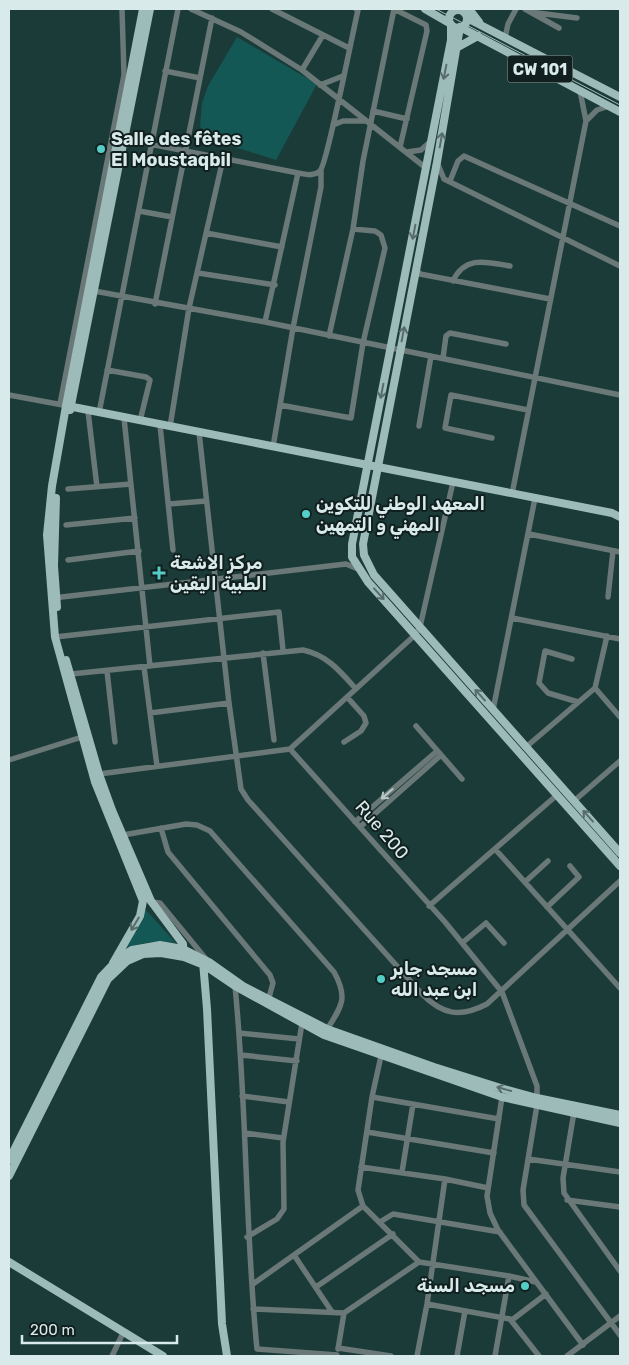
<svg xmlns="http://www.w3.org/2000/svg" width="629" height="1365" font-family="Rubik,'Noto Sans Arabic',sans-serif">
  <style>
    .green { fill: #135854 }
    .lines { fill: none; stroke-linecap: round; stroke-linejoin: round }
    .minor { stroke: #6a7877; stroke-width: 5.5 }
    .major { stroke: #9dbbb8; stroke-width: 8 }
    .tram { stroke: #a7bdbc; stroke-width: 1 }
    .oneway { stroke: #576d6b }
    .oneway2 { stroke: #b7c8c7 }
    .poi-dot { fill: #54cdc7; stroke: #111f1e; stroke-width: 2 }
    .labels { text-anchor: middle; stroke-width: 4; stroke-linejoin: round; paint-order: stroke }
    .shield { fill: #111f1e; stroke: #9cadac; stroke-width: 1 }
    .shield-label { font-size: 16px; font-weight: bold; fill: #d8eae9 }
    .poi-label { font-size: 18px; font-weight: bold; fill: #d8eae9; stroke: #111f1e; text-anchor: start }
    .street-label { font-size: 18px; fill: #d8eae9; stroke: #111f1e }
  </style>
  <rect width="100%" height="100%" fill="#1b3b39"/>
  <!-- green -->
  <path class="green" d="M237 37 317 84 276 160 225 144 200 127 202 103 208 86Z
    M146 910 176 943C156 939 142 943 124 949Z"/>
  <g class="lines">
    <!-- minor -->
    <path class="minor" d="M191 9 241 32 302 70 426 168
      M272 9 349 48
      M394 9 426 25 427 31 400 147
      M525 9 559 28
      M530 12 577 18
      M505 38 508 24 516 9
      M302 70 323 35
      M165 71 200 78
      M320 85 343 76
      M580 91 586 121 597 110 609 106
      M373 111 407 119
      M333 125 343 121H365
      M124 139 298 173C305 174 313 177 320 171 327 164 353 31 358 10L356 9
      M407 152 421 150 431 141
      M437 162 444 179 620 266
      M450 181 458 161 464 156 620 226
      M139 211 172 217
      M206 233 282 247
      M416 269 420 274 550 299
      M198 273 275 285
      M453 281C465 255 487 262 510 266
      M83 289 265 322 620 395
      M155 304 212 18
      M265 322 298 173
      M329 336 353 229 363 161 394 9
      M443 358 446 336 450 333 506 344
      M107 370 146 377 150 380 140 421
      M9 395 63 405
      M60 404 124 75 122 9
      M280 405 351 418 363 343 385 248 381 235 375 231 353 229
      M88 411 97 487
      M99 413 178 9
      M124 418 150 666
      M160 425 173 550
      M419 426 431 356
      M170 427 189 308 223 159
      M199 432 229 703 241 789 248 800 422 994C443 1015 460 1018 487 1004L620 881
      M492 438 445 428 451 395 528 410
      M273 447 293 328 321 187V170
      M68 489 131 484
      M512 494 586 121
      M169 504 206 501
      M66 525 135 518
      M529 534 620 552
      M68 560 139 551
      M608 597 613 551
      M53 598 346 564 358 569
      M512 618 620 639
      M55 637 279 612 283 650
      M263 653 274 740
      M572 659 545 651 539 683 548 693 578 702
      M144 667 157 766
      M107 671 115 742
      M71 674 303 650C327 655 340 671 356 689
      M595 688 620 717
      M493 710 535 498
      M150 713 229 703
      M416 726 462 779
      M344 742 361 731 366 723 364 716 347 697
      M526 747 595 688 607 636
      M290 749 415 635 420 627 453 482
      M9 760 82 737
      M99 774 290 749 445 922 502 992 537 1086V1105L523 1190 524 1205 620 1335
      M574 801 620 761
      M355 822 437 751
      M360 827 441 755
      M161 828 168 852 270 975 273 983 268 1001
      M123 835 186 824 197 825 210 831 334 972C349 999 341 1007 326 1031
      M495 849 620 988
      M525 882 548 861
      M150 902 160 903 206 959
      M429 906 557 795
      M547 907 579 877 570 866
      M462 943 486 923 504 943
      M235 986C247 1107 245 1229 257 1349L337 1355
      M239 1033 299 1039
      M241 1055 297 1061
      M381 1056 372 1097 358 1190 363 1206 419 1262 509 1276 536 1282
      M242 1096 289 1102
      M372 1097 499 1119
      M502 1097 487 1196 490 1213 498 1230 583 1345
      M574 1112 563 1178 564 1193 620 1271
      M367 1132 494 1153
      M245 1133 283 1138
      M528 1159 620 1172
      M361 1167 445 1179 488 1188
      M402 1172 413 1104
      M567 1200 620 1207
      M380 1222 393 1214 500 1232
      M247 1237 277 1219 284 1209 283 1142 302 1023
      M294 1255 332 1312
      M253 1284 363 1206
      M316 1287 393 1234
      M427 1304 510 1319 539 1356
      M253 1309 344 1313 419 1262
      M512 1320 546 1294
      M338 1348 391 1356
      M338 1349 344 1313
      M112 1356 123 1333
      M417 1356 427 1304 445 1179
      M457 1356 465 1311
      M495 1356 509 1276
      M567 1356 620 1316"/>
    <!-- major -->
    <path class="major" d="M425 9 451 24V40L352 544V557L368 582 620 866
      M469 9 479 22
      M449 19a9 9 0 1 1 18 0a9 9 0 1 1-18 0Z
      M467 18 620 97
      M458 47 478 36
      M620 112 460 27 437 162 363 544 364 555 374 575 620 853
      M68 406 612 513 620 517
      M70 410 150 9
      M56 498 54 566 57 607
      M66 660 99 774 112 810 151 901 183 944 184 957
      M203 962 207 1009 222 1324 227 1356
      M113 963 140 916 143 901 95 782 55 637 47 535 52 486 66 406 143 9
      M9 1160 101 977 120 957 132 950 160 945 183 949 209 962 243 986 327 1029 434 1067 504 1089 537 1098 620 1115
      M9 1176 108 979 127 961 143 954 161 953 184 957 204 965 235 986 324 1035 502 1097 620 1123
      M9 1262 163 1356"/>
    <!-- tram -->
    <path class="tram" d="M436 9 620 105"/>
  </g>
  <!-- one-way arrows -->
  <defs><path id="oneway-shaft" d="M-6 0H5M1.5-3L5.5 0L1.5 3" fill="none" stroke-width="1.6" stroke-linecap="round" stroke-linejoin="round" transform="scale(1.25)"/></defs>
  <g class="oneway">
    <use href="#oneway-shaft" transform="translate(445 72) rotate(101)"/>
    <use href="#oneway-shaft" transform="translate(441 140) rotate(-80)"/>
    <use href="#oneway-shaft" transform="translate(414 232) rotate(101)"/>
    <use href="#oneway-shaft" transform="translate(403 334) rotate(-79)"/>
    <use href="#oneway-shaft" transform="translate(382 391) rotate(101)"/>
    <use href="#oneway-shaft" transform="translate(379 594) rotate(48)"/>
    <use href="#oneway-shaft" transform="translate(480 695) rotate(-132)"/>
    <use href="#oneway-shaft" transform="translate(588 816) rotate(-132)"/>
    <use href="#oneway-shaft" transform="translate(135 924) rotate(121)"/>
    <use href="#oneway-shaft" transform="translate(504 1089) rotate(-164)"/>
  </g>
  <use class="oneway2" href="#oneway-shaft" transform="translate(387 794) rotate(139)"/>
  <!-- markers -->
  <g class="poi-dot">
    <circle cx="101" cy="149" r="5"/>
    <circle cx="306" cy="514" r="5"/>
    <path d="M156.5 565.5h5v5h5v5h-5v5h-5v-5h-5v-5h5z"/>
    <circle cx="381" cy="979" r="5"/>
    <circle cx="525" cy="1286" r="5"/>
  </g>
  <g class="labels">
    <!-- shield labels -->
    <rect class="shield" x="507.5" y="55.5" width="65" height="27" rx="4"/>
    <g class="shield-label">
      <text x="540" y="75">CW 101</text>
    </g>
    <!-- poi labels -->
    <g class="poi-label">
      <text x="111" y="145">Salle des fêtes<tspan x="111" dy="21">El Moustaqbil</tspan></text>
      <text x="316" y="510">المعهد الوطني للتكوين<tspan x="316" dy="21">المهني و التمهين</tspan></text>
      <text x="170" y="569">مركز الاشعة<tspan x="170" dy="21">الطبية اليقين</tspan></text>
      <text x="391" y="975">مسجد جابر<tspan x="391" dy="21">ابن عبد الله</tspan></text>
      <text x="515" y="1292" text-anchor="end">مسجد السنة</text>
    </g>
    <!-- street labels -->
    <g class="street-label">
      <text transform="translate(382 830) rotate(49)" y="6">Rue 200</text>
    </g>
  </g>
  <!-- border -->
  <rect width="629" height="1365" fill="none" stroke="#d8eae9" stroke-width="20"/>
  <!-- scale -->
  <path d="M22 1335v8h155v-8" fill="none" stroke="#d8eae9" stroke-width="2.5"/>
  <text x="30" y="1335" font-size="15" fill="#d8eae9" stroke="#111f1e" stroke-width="4" paint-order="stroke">200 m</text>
</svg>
